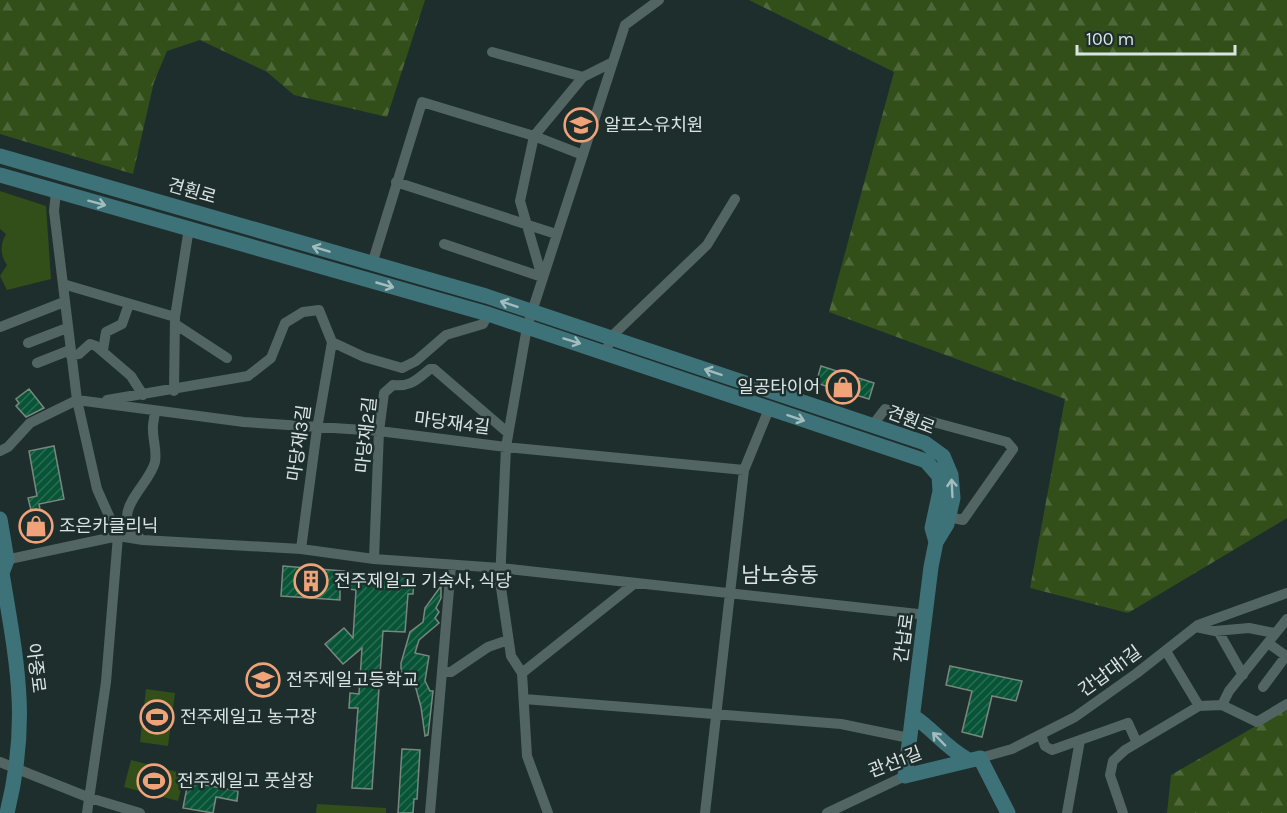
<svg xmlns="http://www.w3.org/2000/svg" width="1287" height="813" font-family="Karla,'Noto Sans KR',sans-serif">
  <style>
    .green { fill: #324f19 }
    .forest { fill: url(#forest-firs) }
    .building { fill: url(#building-hatch); stroke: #78887f; stroke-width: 1.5 }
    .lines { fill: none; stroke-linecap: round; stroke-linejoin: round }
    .street { stroke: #536563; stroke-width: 10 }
    .secondary { stroke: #3e7279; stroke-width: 15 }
    .oneway { stroke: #a3bcbe }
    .labels { text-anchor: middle; stroke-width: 5; stroke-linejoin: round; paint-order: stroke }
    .poi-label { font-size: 18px; fill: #dae4e3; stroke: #1e2e2d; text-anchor: start }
    .street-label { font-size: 18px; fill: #dae4e3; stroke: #1e2e2d }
    .quarter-label { font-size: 21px; fill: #dae4e3; stroke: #1e2e2d }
  </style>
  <defs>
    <pattern id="forest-firs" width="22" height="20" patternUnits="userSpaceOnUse" patternTransform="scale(1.5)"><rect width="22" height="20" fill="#324f19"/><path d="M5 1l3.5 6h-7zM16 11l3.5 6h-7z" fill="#4f683a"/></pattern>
    <pattern id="building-hatch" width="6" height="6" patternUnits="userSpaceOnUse" patternTransform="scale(1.5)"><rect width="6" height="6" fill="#085437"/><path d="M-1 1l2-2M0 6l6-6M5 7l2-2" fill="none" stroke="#2b6c54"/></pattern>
  </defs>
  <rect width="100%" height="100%" fill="#1e2e2d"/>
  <!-- green -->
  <path class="green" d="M0 191 46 206 51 279 7 290 0 276 7 265C0 255 0 244 6 234L0 229Z
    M146 689 175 693 168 746 140 742Z
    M131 760 185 774 178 801 124 787Z
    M317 804 386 808V813H316Z"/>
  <!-- forest -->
  <path class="forest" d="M0 0H425L387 117 294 95 267 72 200 40 167 51 154 82 133 174 0 134Z
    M749 0H1287V518L1128 613 1030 588 1065 399 829 312 894 72Z
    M1287 708V813H1167L1171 775Z"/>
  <!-- building -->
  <path class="building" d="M821 366 874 383 869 399 816 383Z
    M29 389 44 408 26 417 16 406 19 403 16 399Z
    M54 446 64 499 39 504 45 537 31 540 27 515 32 514 28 498 37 496 29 451Z
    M283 566 414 577 413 594H408L405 632 383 631 372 789 352 788 358 708H349L350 693 359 694 362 648 343 664 325 644 344 628 353 638 356 590 340 588V600L281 596Z
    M441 586V598L436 608 439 612 435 618 439 623 419 640 415 653 429 656 425 681 430 691H433L432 700 428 735 425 736 421 707 412 674 405 675 401 671V663L410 632 423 622 425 608Z
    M950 666 1022 681 1016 701 992 696 982 737 962 732 972 691 946 685Z
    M402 749 420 750 417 799H414L413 813H398Z
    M188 782 238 791 237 801 216 797 213 813 183 808Z"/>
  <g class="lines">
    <!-- street -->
    <path class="street" d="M492 52 583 77 613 62
      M396 182 556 234
      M56 192 54 211 77 400 97 489 118 536 106 682 87 813
      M444 244 542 277
      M372 264 422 102 534 136 583 155
      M542 277 520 201 534 136 583 77
      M63 284 175 317
      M175 324 227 358
      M0 327 64 302
      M332 342 364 357 402 368 416 361 446 335 483 324 488 314
      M28 343 67 328
      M103 350 106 332 122 324 129 304
      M606 351 612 336 707 245 735 199
      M71 356 79 354 90 344 96 346 131 376 143 395
      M37 363 70 350
      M174 391 175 317 189 228
      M107 400 248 376 271 358 285 323 303 312 319 310 332 342 317 429 301 549
      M872 426 885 409 1007 442 1013 449 963 520 948 517
      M0 451 8 447 30 423 77 400 244 422 379 431 506 447 744 470
      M140 538C106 513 149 487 155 462 157 450 153 441 153 430 152 424 155 417 155 411
      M374 559 379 431 384 393 393 385C411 387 416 380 430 369H434L508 433
      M0 561 118 536 143 540 301 549 374 559 500 568 927 615
      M1196 627 1215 631 1249 628 1274 633
      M1218 631 1243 675
      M1166 651 1199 706
      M442 671 451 672 488 647 508 640
      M522 673 635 583
      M1263 687 1286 656 1268 643
      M524 699 841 724 909 738
      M1222 705 1229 691 1287 619
      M1041 735 1045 746 1052 750 1128 723 1137 743
      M980 758 1012 749 1075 717 1137 673 1198 625 1287 593
      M0 762 90 798 140 813
      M430 813 451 566
      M548 813 527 756 522 673 511 656 500 581 506 447 527 327 625 25 659 0
      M705 813 744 470 769 409
      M827 813 905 776
      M1067 813 1080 740
      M1123 813 1110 775 1113 761 1125 750 1199 706 1222 705 1257 722 1287 704"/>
    <!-- secondary -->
    <path class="secondary" d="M0 156 486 296 925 443 943 456 951 475 953 498 947 524 936 542 931 567 905 776 980 758 1008 813
      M0 175 488 314 926 461 939 476 940 491 932 528 936 542
      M0 519 7 560 2 573C17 663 30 721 7 813
      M913 716C933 729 945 747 967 759"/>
  </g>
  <!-- one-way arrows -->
  <defs><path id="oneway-shaft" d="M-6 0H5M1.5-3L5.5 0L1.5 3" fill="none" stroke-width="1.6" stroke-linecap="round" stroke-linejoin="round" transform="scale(1.5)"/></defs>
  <g class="oneway">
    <use href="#oneway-shaft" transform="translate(97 203) rotate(15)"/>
    <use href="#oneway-shaft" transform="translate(321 249) rotate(-163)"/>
    <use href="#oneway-shaft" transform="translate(385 285) rotate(16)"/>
    <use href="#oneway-shaft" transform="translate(509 304) rotate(-162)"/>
    <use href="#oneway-shaft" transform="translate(572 341) rotate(17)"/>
    <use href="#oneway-shaft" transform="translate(713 372) rotate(-161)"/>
    <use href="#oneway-shaft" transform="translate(796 418) rotate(19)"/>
    <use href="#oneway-shaft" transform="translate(952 488) rotate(-93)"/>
    <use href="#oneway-shaft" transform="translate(939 739) rotate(-134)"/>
  </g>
  <!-- icons -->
  <defs>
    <g id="school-ring" transform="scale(1.725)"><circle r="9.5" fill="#1e2e2d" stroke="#f0a279" stroke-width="1.5"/><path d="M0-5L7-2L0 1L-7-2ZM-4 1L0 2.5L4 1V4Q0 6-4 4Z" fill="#f0a279"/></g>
    <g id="shop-ring" transform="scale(1.725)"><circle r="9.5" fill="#1e2e2d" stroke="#f0a279" stroke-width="1.5"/><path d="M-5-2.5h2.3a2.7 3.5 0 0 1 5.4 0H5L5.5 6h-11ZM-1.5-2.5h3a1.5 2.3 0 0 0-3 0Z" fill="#f0a279"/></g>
    <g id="building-ring" transform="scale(1.725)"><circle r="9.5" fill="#1e2e2d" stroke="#f0a279" stroke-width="1.5"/><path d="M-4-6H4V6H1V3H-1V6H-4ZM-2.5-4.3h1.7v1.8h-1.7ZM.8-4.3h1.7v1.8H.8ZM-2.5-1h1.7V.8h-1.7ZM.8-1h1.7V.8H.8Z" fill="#f0a279"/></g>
    <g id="stadium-ring" transform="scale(1.725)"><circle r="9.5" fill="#1e2e2d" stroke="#f0a279" stroke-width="1.5"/><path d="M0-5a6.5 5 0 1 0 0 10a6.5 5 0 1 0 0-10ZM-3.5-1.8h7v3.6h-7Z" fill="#f0a279"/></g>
  </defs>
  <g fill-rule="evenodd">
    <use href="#school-ring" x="581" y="125"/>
    <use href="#shop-ring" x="843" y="387"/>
    <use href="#shop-ring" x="36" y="526"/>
    <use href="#building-ring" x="311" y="581"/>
    <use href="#school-ring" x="263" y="680"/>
    <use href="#stadium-ring" x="157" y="717"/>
    <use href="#stadium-ring" x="154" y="781"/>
  </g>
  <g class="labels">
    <!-- poi labels -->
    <g class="poi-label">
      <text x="604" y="131">알프스유치원</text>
      <text x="820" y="393" text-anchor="end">일공타이어</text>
      <text x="59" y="532">조은카클리닉</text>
      <text x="334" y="587">전주제일고 기숙사, 식당</text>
      <text x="286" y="686">전주제일고등학교</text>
      <text x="180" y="723">전주제일고 농구장</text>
      <text x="177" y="787">전주제일고 풋살장</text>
    </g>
    <!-- street labels -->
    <g class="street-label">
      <text transform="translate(192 191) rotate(16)" y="6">견훤로</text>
      <text transform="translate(911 420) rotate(21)" y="6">견훤로</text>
      <text transform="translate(452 423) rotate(7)" y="6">마당재4길</text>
      <text transform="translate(366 435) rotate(-84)" y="6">마당재2길</text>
      <text transform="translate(299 443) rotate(-82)" y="6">마당재3길</text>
      <text transform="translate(904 638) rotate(-82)" y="6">간납로</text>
      <text transform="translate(36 668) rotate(83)" y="6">아중로</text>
      <text transform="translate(1110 671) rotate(-36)" y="6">간납대1길</text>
      <text transform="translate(895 762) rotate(-21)" y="6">관선1길</text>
    </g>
    <!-- quarter labels -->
    <g class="quarter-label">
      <text x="780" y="582">남노송동</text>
    </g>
  </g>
  <!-- scale -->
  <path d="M1077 45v9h158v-9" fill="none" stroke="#dae4e3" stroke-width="3"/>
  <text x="1086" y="45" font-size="18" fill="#dae4e3" stroke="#1e2e2d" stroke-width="4.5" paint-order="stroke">100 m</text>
</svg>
